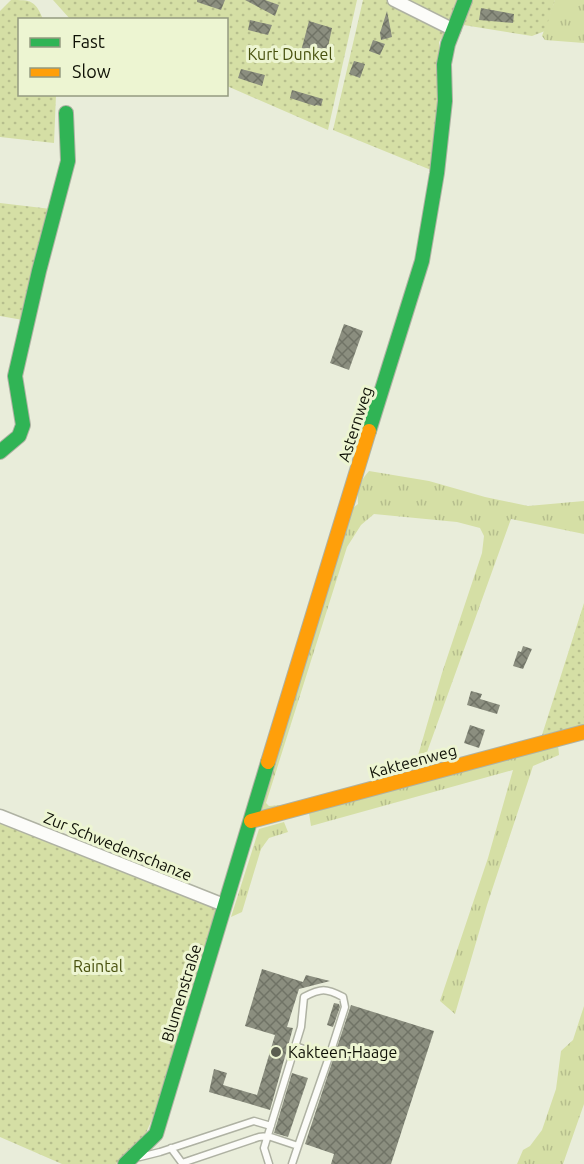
<svg xmlns="http://www.w3.org/2000/svg" width="584" height="1164" font-family="Ubuntu,sans-serif">
  <style>
    .grass { fill: url(#grass-tufts); fill-rule: evenodd }
    .garden { fill: url(#garden-dots) }
    .building { fill: url(#building-cross-hatch) }
    .lines { fill: none; stroke-linecap: round; stroke-linejoin: round }
    .lane-casing { stroke: #afb2a3; stroke-width: 9 }
    .street-casing { stroke: #afb2a3; stroke-width: 15 }
    .fast-casing { stroke: #afb2a3; stroke-width: 16 }
    .slow-casing { stroke: #afb2a3; stroke-width: 16 }
    .lane { stroke: #fcfcf9; stroke-width: 6 }
    .street { stroke: #fcfcf9; stroke-width: 12 }
    .fast { stroke: #30b455; stroke-width: 14 }
    .slow { stroke: #ff9f0a; stroke-width: 14 }
    .poi-dot { fill: #5b5e50; stroke: #edf5d2; stroke-width: 2 }
    .labels { text-anchor: middle; stroke-width: 6; stroke-linejoin: round; paint-order: stroke }
    .park-label { font-size: 16px; fill: #48510e; stroke: #edf5d2 }
    .street-label { font-size: 16px; fill: #0f1106; stroke: #edf5d2 }
    .poi-label { font-size: 16px; fill: #0f1106; stroke: #edf5d2; text-anchor: start }
  </style>
  <defs>
    <pattern id="grass-tufts" width="24" height="20" patternUnits="userSpaceOnUse" patternTransform="scale(1.5)"><rect width="24" height="20" fill="#d5dfa5"/><path d="M3 7l-1-3M5 7V3M7 7l1-3M15 17l-1-3M17 17v-4M19 17l1-3" fill="none" stroke="#b6be8d"/></pattern>
    <pattern id="garden-dots" width="8" height="8" patternUnits="userSpaceOnUse" patternTransform="scale(1.5)"><rect width="8" height="8" fill="#d5dfa5"/><path d="M2 2h.1M6 6h.1" fill="none" stroke="#b6be8d" stroke-width="1.8" stroke-linecap="round"/></pattern>
    <pattern id="building-cross-hatch" width="8" height="8" patternUnits="userSpaceOnUse" patternTransform="scale(1.5)"><rect width="8" height="8" fill="#8b8e7f"/><path d="M0 0l8 8M0 8l8-8" fill="none" stroke="#707366"/></pattern>
  </defs>
  <rect width="100%" height="100%" fill="#e9edda"/>
  <!-- grass -->
  <path class="grass" d="M555 0H584V43L545 40 542 36Z
    M369 471 429 481 485 497 528 506 584 501V534L511 519 422 766 413 774 266 814 260 813 258 809 277 755 348 522 353 508 358 504C357 490 360 481 369 471ZM374 514 457 522 480 528 484 536 482 553 442 673 417 759 413 768 401 774 282 805 269 806 266 803 347 547 361 525Z
    M558 745 559 755 533 766 487 905 455 1014 440 1001 488 858 513 770 311 826 309 813Z
    M284 822 288 832 269 838 261 849 242 912 231 917 259 829Z
    M584 1006V1104L563 1164H517L523 1150 530 1146 542 1130 556 1089 561 1051 573 1040Z"/>
  <!-- garden -->
  <path class="garden" d="M11 0C31 0 35 0 43 19L20 20V94L56 95 54 143 0 137V11Z
    M53 0H357L328 130 227 86 226 20 70 19Z
    M363 0H555L545 31 532 36 451 23 439 42 441 96 431 170 333 130Z
    M0 203 51 209 23 320 0 316Z
    M584 603V725L542 735Z
    M0 820 219 909 155 1113 144 1137 116 1164H62L0 1137Z"/>
  <!-- building -->
  <path class="building" d="M197 0H225L221 10 197 2Z
    M245 0H265L279 5 275 16Z
    M481 8 514 14 513 23 479 20Z
    M387 11 392 37 381 40 380 33Z
    M250 20 272 25 268 35 248 30Z
    M309 21 332 28 325 61 315 59 316 55 301 51Z
    M373 40 385 44 380 55 369 51Z
    M354 61 365 64 360 78 349 74Z
    M241 69 265 75 262 86 238 78Z
    M292 90 323 99 321 106 316 105 315 106 290 98Z
    M344 324 363 331 349 370 330 363Z
    M523 646 532 649 523 669 513 666 518 651 521 652Z
    M471 691 482 694 480 699 500 705 497 714 467 705Z
    M470 725 485 730 479 748 464 743Z
    M262 969 303 982 306 975 330 981 299 989 287 1027 293 1028 270 1110 209 1092 214 1069 227 1073 223 1085 257 1095 275 1035 245 1026Z
    M334 1003 339 1004 340 1007 333 1027 327 1025Z
    M351 1005 434 1031 391 1164H331L334 1154 305 1144Z
    M292 1073 308 1078 288 1137 274 1133Z"/>
  <g class="lines">
    <!-- lane casing -->
    <g class="lane-casing">
      <path id="lane" d="M171 1148 182 1163 259 1137 268 1136 298 1146 329 1057
        M140 1157 160 1152 254 1121 271 1126
        M269 1164 264 1148 301 1027 304 997C321 988 326 988 343 997L345 1007 329 1057 295 1046
        M292 1164 298 1146"/>
    </g>
    <!-- street casing -->
    <g class="street-casing">
      <path id="street" d="M394 0 454 30
        M0 816 224 905"/>
    </g>
    <!-- fast casing -->
    <g class="fast-casing">
      <path id="fast" d="M369 431 422 261 437 173 445 101 444 64 448 44 465 0
        M0 452 19 436 23 425 15 376 39 271 68 161 66 113
        M125 1164 156 1134 268 762"/>
    </g>
    <!-- slow casing -->
    <g class="slow-casing">
      <path id="slow" d="M268 762 369 431
        M251 821 584 732"/>
    </g>
    <!-- lane -->
    <use href="#lane" class="lane"/>
    <!-- street -->
    <use href="#street" class="street"/>
    <!-- fast -->
    <use href="#fast" class="fast"/>
    <!-- slow -->
    <use href="#slow" class="slow"/>
  </g>
  <!-- markers -->
  <circle class="poi-dot" cx="276" cy="1052" r="6"/>
  <g class="labels">
    <!-- park labels -->
    <g class="park-label">
      <text x="290" y="60">Kurt Dunkel</text>
      <text x="98" y="972">Raintal</text>
    </g>
    <!-- street labels -->
    <g class="street-label">
      <text transform="translate(355 424) rotate(-72)" y="6">Asternweg</text>
      <text transform="translate(413 761) rotate(-15)" y="6">Kakteenweg</text>
      <text transform="translate(118 846) rotate(22)" y="6">Zur Schwedenschanze</text>
      <text transform="translate(181 993) rotate(-73)" y="6">Blumenstraße</text>
    </g>
    <!-- poi labels -->
    <g class="poi-label">
      <text x="288" y="1058">Kakteen-Haage</text>
    </g>
  </g>
  <!-- legend -->
  <rect x="18" y="18" width="210" height="78" fill="#edf5d2" stroke="#949a80" stroke-width="1.5"/>
  <rect x="30" y="38" width="30" height="9" fill="#30b455" stroke="#949a80" stroke-width="1.5"/>
  <text x="72" y="48" font-size="18" fill="#0f1106">Fast</text>
  <rect x="30" y="68" width="30" height="9" fill="#ff9f0a" stroke="#949a80" stroke-width="1.5"/>
  <text x="72" y="78" font-size="18" fill="#0f1106">Slow</text>
</svg>
